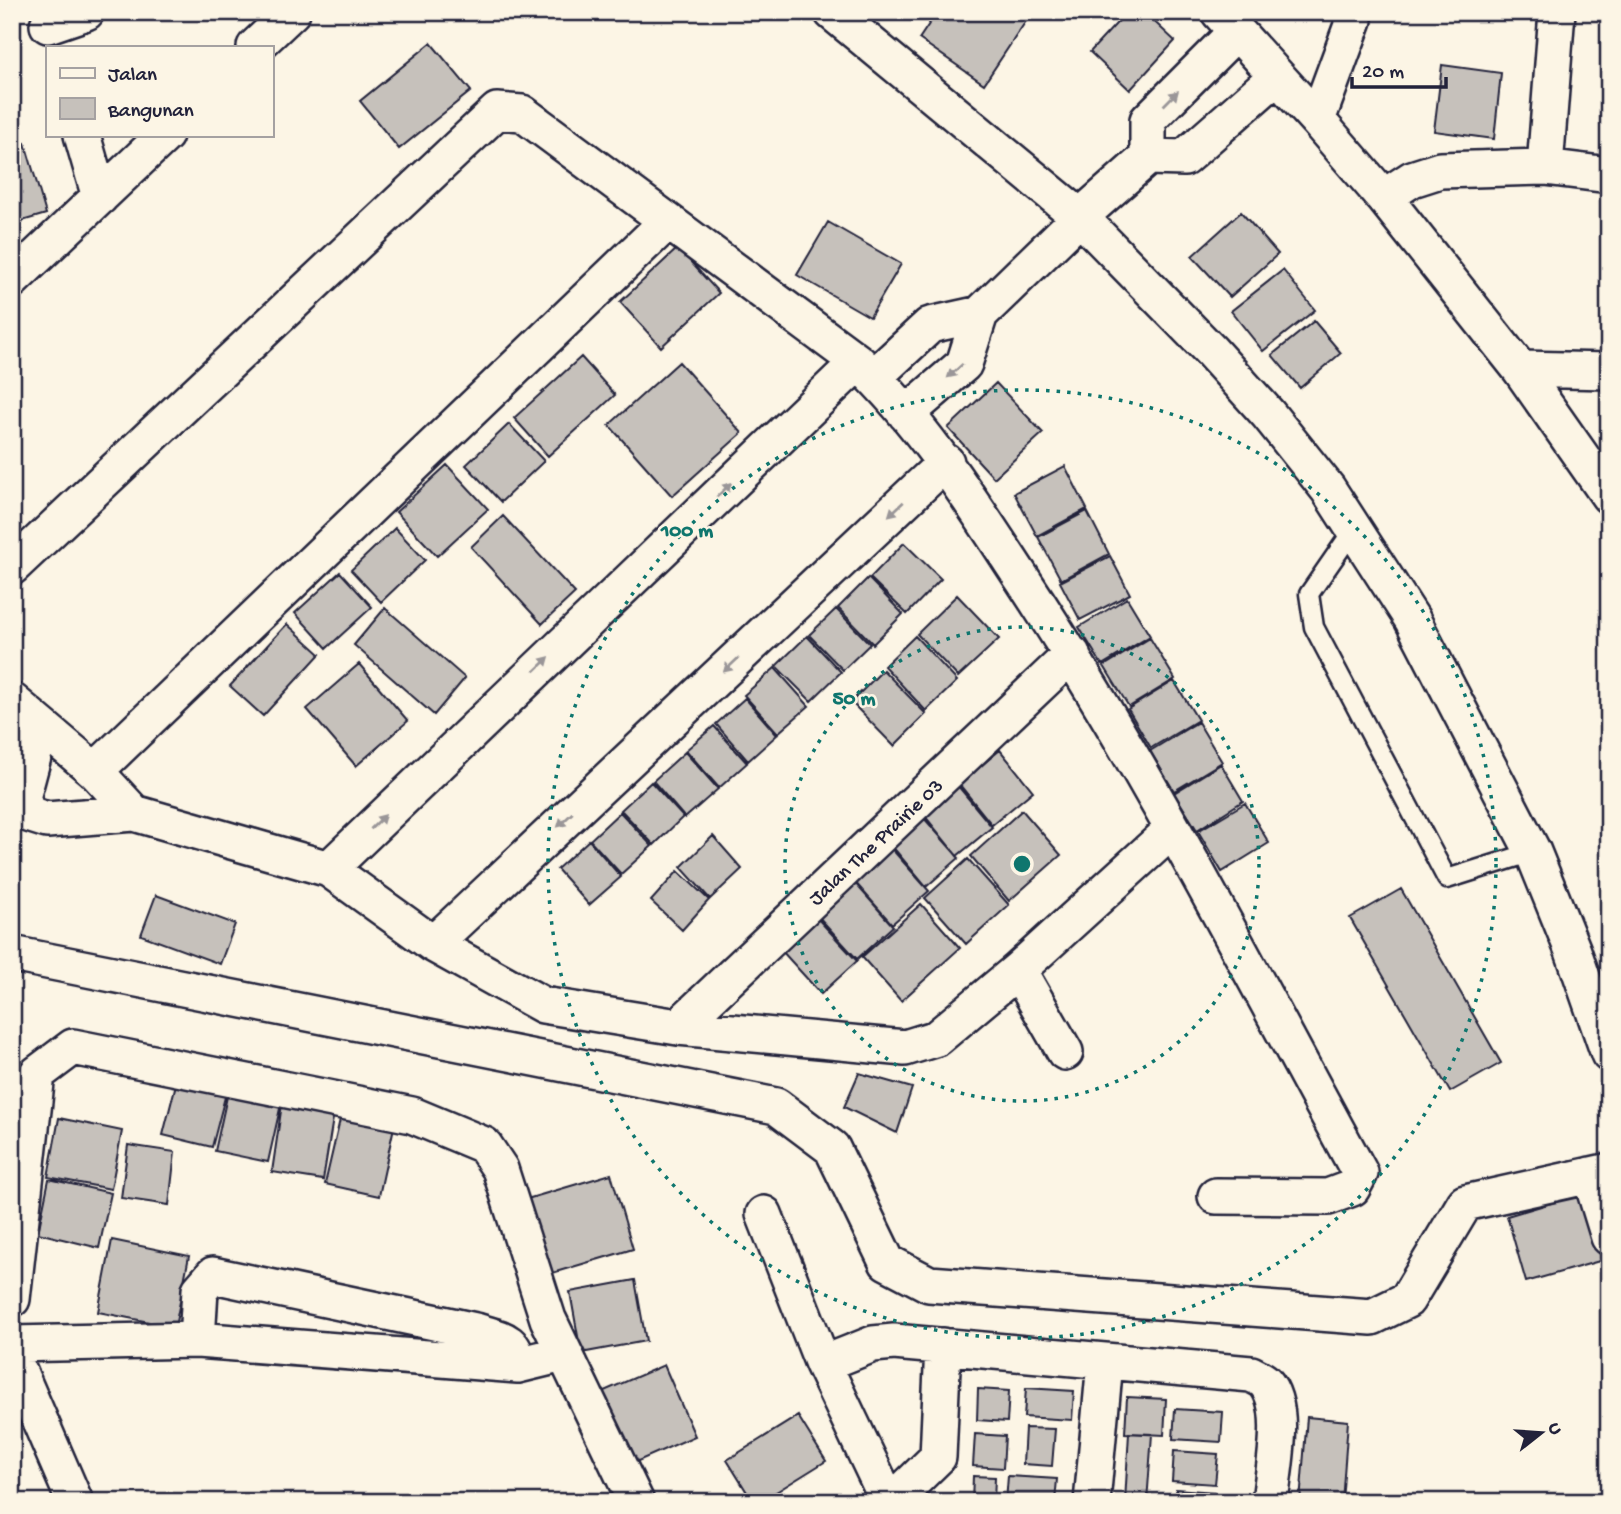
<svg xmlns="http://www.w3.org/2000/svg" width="1621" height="1514" font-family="'Gochi Hand',sans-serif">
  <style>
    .building { fill: #c6c1bb; stroke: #22223b; stroke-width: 2 }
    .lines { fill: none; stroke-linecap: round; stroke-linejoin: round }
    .service-casing { stroke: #22223b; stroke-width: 23 }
    .minor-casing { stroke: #22223b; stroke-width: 40 }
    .service { stroke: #fcf5e5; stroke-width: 18 }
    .minor { stroke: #fcf5e5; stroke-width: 35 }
    .oneway { fill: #9a9698 }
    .ring { fill: none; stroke: #0f766e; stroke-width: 3.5; stroke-dasharray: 3.5 7 }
    .labels { text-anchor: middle; stroke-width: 5; stroke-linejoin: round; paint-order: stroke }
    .street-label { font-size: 21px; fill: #22223b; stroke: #fcf5e5 }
    .centre { fill: #0f766e; stroke: #fcf5e5; stroke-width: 3.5 }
    .ring-label { font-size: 21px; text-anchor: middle; font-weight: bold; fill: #0f766e; stroke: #fcf5e5; stroke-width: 5; stroke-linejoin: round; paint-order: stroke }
  </style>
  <rect width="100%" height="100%" fill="#fcf5e5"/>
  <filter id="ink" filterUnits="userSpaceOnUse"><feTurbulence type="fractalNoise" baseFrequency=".0143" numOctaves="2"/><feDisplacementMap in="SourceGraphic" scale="14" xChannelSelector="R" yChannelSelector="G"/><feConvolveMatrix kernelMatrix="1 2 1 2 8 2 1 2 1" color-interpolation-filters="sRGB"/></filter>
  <g filter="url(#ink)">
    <!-- building -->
    <path class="building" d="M937 12H1032L984 84 919 39Z
      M1127 12H1144L1175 41 1130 90 1090 52Z
      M431 43 471 91 399 149 360 101Z
      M1442 65 1501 73 1494 139 1434 131Z
      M25 143 46 214 12 224V147Z
      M1241 212 1278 254 1230 297 1192 256Z
      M828 222 901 264 870 317 797 275Z
      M678 248 719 293 661 347 620 302Z
      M1283 270 1315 310 1263 351 1231 311Z
      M1314 321 1341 353 1300 388 1272 355Z
      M581 357 615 395 548 456 514 418Z
      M679 362 742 433 672 496 609 425Z
      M996 383 1043 433 994 478 948 428Z
      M509 424 544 461 501 502 466 465Z
      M447 465 488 509 437 556 396 512Z
      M1065 466 1087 509 1037 536 1014 493Z
      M1087 511 1109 554 1061 580 1038 537Z
      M503 516 575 593 542 624 471 547Z
      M395 528 425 560 381 602 351 570Z
      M904 543 941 579 907 614 870 578Z
      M1110 556 1130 594 1080 620 1060 582Z
      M340 572 372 607 327 648 295 613Z
      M868 578 903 614 873 644 838 608Z
      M957 595 999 639 958 677 917 634Z
      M1127 598 1150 636 1102 665 1079 627Z
      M385 608 465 678 434 715 354 645Z
      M836 609 870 644 843 670 809 635Z
      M287 624 320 654 263 716 230 686Z
      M807 636 841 672 811 701 776 666Z
      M915 636 957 681 926 711 884 666Z
      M1150 638 1175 679 1129 707 1104 666Z
      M359 664 408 721 356 766 307 709Z
      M775 668 809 706 778 733 744 695Z
      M883 670 926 714 894 746 851 702Z
      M1174 681 1198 720 1151 748 1128 709Z
      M745 698 777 735 748 761 716 724Z
      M1198 722 1222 762 1174 791 1150 751Z
      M714 726 747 763 719 788 686 750Z
      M1000 750 1033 791 992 825 959 784Z
      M685 752 718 789 685 818 653 781Z
      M1221 764 1243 801 1197 830 1174 793Z
      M651 782 683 817 654 845 621 810Z
      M958 786 992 827 957 856 924 815Z
      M1245 803 1269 843 1222 872 1198 831Z
      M1022 810 1061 855 1009 901 971 856Z
      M620 812 652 846 621 874 590 840Z
      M923 817 959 858 926 887 891 845Z
      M713 836 742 869 710 899 681 867Z
      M589 840 621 877 589 905 557 869Z
      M890 847 929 891 892 924 853 880Z
      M968 859 1009 905 966 944 925 898Z
      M678 871 709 900 682 930 651 901Z
      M854 882 893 926 857 959 817 915Z
      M1401 889 1501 1063 1450 1092 1350 918Z
      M156 895 235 924 220 964 141 935Z
      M921 904 960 948 901 1001 862 957Z
      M816 917 857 961 821 994 781 950Z
      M859 1073 912 1088 897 1133 844 1107Z
      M177 1080 226 1093 212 1147 163 1135Z
      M228 1092 281 1104 268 1162 215 1151Z
      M282 1104 334 1112 323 1180 272 1172Z
      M341 1115 394 1127 379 1196 325 1184Z
      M59 1118 122 1131 111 1189 48 1177Z
      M128 1145 175 1152 169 1205 121 1198Z
      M611 1174 633 1249 549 1274 527 1199Z
      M49 1179 111 1193 99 1248 38 1233Z
      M1585 1193 1603 1260 1526 1282 1507 1216Z
      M112 1240 189 1256 175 1327 98 1312Z
      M635 1280 646 1341 581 1353 570 1292Z
      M664 1365 695 1436 629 1465 597 1394Z
      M1026 1388 1074 1391 1072 1420 1024 1417Z
      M978 1389 1009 1391 1007 1422 977 1420Z
      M1127 1397 1166 1399 1164 1435 1125 1433Z
      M1175 1409 1223 1412 1221 1442 1173 1439Z
      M798 1416 826 1461 760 1502H753L727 1460Z
      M1307 1417 1348 1421 1342 1502H1300Z
      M1025 1428 1055 1429 1052 1466 1023 1464Z
      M1129 1433 1152 1434 1147 1502H1125Z
      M975 1434 1005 1436 1003 1468 973 1466Z
      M1174 1451 1218 1454 1215 1484 1172 1481Z
      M973 1476 995 1477 994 1502H972Z
      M1008 1476 1057 1479 1055 1502H1006Z
      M1176 1489 1214 1492V1502H1176Z"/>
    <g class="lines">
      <!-- service casing -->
      <g class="service-casing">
        <path id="service" d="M1354 529 1309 594 1314 627 1447 879 1533 852"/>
      </g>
      <!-- minor casing -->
      <g class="minor-casing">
        <path id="minor" d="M832 12 1080 217 1211 351 1268 414 1328 489 1412 619 1533 852 1573 951 1609 1054
          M1219 12 1317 120 1386 200 1520 369 1609 496
          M48 25 86 12
          M255 47 292 12
          M1317 120 1354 20V12
          M82 135 100 197
          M1148 157V120L1236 32
          M1545 167 1557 12
          M1386 200 1395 190 1412 179 1440 170 1545 167 1609 175
          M12 280 165 135
          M1520 369 1609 371
          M874 377 930 325 980 314
          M906 414 964 364 980 314 1080 217 1148 157 1184 158 1276 77
          M12 567 497 111 522 113 858 362C925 426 973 504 1023 580 1148 770 1251 974 1360 1173L1352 1188 1328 1197 1216 1196
          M12 701 95 771 134 813 329 869 433 944 543 1005 678 1027 905 1048 937 1038 1018 970 1172 830
          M41 727 22 798 28 814 47 820 134 813
          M95 771 667 222
          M329 869 858 362
          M433 944 946 462
          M12 954 776 1106 832 1148 887 1262 929 1284 1372 1317 1407 1300 1465 1203 1609 1171
          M1018 970 1065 1052
          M678 1027 1072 654
          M1590 1175 1609 1237
          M764 1214 823 1364 883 1490 899 1495 938 1457 943 1346
          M12 1299 37 1074 73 1047 412 1115 484 1145 500 1169 548 1319 636 1502
          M197 1340 200 1290 213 1275 476 1331C499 1339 515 1337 518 1365
          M12 1344 197 1340 518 1365 563 1354
          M12 1356 75 1502
          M823 1364 873 1344 894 1342 1251 1374C1255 1376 1262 1379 1265 1382 1288 1408 1273 1470 1270 1502
          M1092 1502 1105 1362"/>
      </g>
      <!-- service -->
      <use href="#service" class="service"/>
      <!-- minor -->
      <use href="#minor" class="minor"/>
    </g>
    <!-- one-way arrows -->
    <defs><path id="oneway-solid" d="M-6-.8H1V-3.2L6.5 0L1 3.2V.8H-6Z" transform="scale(1.75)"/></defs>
    <g class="oneway">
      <use href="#oneway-solid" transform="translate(1171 98) rotate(-45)"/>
      <use href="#oneway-solid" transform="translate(955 371) rotate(138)"/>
      <use href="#oneway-solid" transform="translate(724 490) rotate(-44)"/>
      <use href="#oneway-solid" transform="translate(896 509) rotate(137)"/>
      <use href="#oneway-solid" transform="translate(542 664) rotate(-44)"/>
      <use href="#oneway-solid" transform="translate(731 665) rotate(137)"/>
      <use href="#oneway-solid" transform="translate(565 820) rotate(137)"/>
      <use href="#oneway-solid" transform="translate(378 822) rotate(-44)"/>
    </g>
  </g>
  <!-- distance rings -->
  <g class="ring">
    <circle cx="1022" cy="864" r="237"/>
    <circle cx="1022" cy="864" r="474"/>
  </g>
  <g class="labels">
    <!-- street labels -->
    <g class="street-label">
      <text transform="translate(875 841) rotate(-43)" y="7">Jalan The Prairie 03</text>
    </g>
  </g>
  <circle cx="1022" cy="864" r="10" class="centre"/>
  <g class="ring-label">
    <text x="687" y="536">100 m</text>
    <text x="854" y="704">50 m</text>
  </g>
  <!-- margin -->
  <rect width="1621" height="1514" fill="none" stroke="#fcf5e5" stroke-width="42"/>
  <rect x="21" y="21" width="1579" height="1472" fill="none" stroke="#22223b" stroke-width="2.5" filter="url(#ink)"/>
  <!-- legend -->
  <rect x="46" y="46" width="228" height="91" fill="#fcf5e5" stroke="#a5a1a1" stroke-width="2"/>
  <rect x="60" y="68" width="35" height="10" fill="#fcf5e5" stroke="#a5a1a1" stroke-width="2"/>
  <text x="108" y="80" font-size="21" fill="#22223b">Jalan</text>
  <rect x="60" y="98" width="35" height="21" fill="#c6c1bb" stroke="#a5a1a1" stroke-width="2"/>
  <text x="108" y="116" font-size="21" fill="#22223b">Bangunan</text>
  <!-- north arrow -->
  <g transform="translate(1541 1433) rotate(73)" stroke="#fcf5e5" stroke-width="5" paint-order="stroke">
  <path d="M0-5L12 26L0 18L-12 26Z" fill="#22223b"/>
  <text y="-10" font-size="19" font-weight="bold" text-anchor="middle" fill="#22223b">U</text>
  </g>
  <!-- scale -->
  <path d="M1352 77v10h94v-10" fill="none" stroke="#22223b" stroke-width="3.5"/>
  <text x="1362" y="77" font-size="21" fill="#22223b" stroke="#fcf5e5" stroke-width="5" paint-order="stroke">20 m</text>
</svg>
